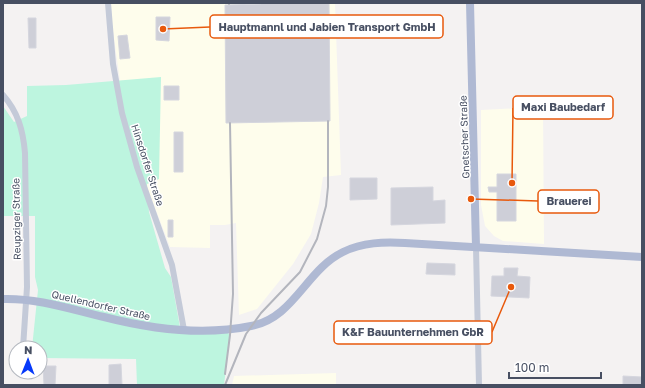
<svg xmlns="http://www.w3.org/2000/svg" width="645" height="388" font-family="'Golos Text',sans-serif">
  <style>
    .commercial { fill: #fefdec }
    .green { fill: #bdf5df }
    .building { fill: #cecfd8; stroke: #d5d6de }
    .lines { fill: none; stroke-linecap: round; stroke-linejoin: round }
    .minor { stroke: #c4cad8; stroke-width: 6 }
    .major { stroke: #afb9d3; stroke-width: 8 }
    .rail { stroke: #b3b5bd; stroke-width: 2 }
    .labels { text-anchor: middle; stroke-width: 3; stroke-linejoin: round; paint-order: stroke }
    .street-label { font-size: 10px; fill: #474f62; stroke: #fff }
    .leader { fill: none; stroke: #e8590c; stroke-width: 1.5 }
    .callout-dot { fill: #e8590c; stroke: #fff; stroke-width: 1.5 }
    .callout { fill: #fff; stroke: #e8590c; stroke-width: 1.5 }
    .callout-label { font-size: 11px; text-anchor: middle; font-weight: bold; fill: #474f62 }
  </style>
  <rect width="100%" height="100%" fill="#f4f2f2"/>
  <!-- commercial -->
  <path class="commercial" d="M111 3H335L341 175 323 177 319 203 311 234 293 264 257 309 239 315 236 223 225 225H210V248L170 247 146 184 161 78 120 81 112 24Z
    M543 107 544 244 503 241 494 236 485 226 481 205V110Z
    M336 373V385H232L234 376Z"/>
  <!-- green -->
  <path class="green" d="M161 77 159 179 147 184 149 212 165 268 171 277 181 333 227 332 230 335 224 385H137L136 359 40 358V348H32L38 290 35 277V216H3V106L14 122 27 116V86L66 85Z"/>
  <!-- building -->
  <path class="building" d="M261 3H329L330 121 226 123 225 5 261 4Z
    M156 17H170L169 41 156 40Z
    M28 18H36V48H29Z
    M127 35 130 58 120 59 118 36Z
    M164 86H179V100H164Z
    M174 132H183V172H174Z
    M497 174H516V221H497V192H489L488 187H497Z
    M350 178H377V199L350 200Z
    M433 187V201L445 200V223L391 225V188Z
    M168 220H173V237H168Z
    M427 263 455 264V275L426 274Z
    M504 268H518L517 276 530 277 529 298 491 296 492 276H504Z
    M121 364 122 385H109V365Z
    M43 366H56L55 385H44Z
    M623 376 642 377V385H623Z"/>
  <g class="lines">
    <!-- minor -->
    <path class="minor" d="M108 3 113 64 122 113 137 167 172 265 184 330
      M3 95C18 112 23 130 25 153L27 287 23 348
      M476 247 479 385"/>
    <!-- major -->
    <path class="major" d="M470 3 476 247
      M3 299C38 298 70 309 104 317 151 329 203 336 251 326 294 318 306 270 343 252 363 242 384 242 405 243L642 257"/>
    <!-- rail -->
    <path class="rail" d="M229 4V3
      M225 374 230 335 233 294 230 123
      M225 385 246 334 261 313 300 272 317 239 326 206 328 187V121"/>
  </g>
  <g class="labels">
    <!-- street labels -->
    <g class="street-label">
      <text transform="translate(464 137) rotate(-92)" y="4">Gnetscher Straße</text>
      <text transform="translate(148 165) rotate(72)" y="4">Hinsdorfer Straße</text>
      <text transform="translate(16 219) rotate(-91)" y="4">Reupziger Straße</text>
      <text transform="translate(101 305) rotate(13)" y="4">Quellendorfer Straße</text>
    </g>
  </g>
  <!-- callouts -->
  <path class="leader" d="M163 29L210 27M512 183L513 108M471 199L538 201M511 287L492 332"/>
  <g class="callout-dot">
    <circle cx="163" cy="29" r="4"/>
    <circle cx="512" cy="183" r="4"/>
    <circle cx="471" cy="199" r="4"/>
    <circle cx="511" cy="287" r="4"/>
  </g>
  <g class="callout">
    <rect x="210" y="15" width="233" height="23" rx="4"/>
    <rect x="513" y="96" width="100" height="23" rx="4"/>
    <rect x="538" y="190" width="61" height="23" rx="4"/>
    <rect x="334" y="321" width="158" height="23" rx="4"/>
  </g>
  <g class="callout-label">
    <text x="327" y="31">Hauptmannl und Jabien Transport GmbH</text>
    <text x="563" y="111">Maxi Baubedarf</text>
    <text x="569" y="205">Brauerei</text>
    <text x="413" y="336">K&amp;F Bauunternehmen GbR</text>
  </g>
  <!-- border -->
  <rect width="645" height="388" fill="none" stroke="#474f62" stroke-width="8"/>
  <!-- north arrow -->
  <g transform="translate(28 360) rotate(1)"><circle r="19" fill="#ffffff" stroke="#b5b9c0"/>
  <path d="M0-3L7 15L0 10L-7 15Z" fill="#0639fa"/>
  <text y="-6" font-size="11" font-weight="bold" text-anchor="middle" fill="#474f62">N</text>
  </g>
  <!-- scale -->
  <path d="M509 372v6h92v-6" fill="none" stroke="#474f62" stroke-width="2"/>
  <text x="515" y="372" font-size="12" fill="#474f62" stroke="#ffffff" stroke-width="3" paint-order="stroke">100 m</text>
</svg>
